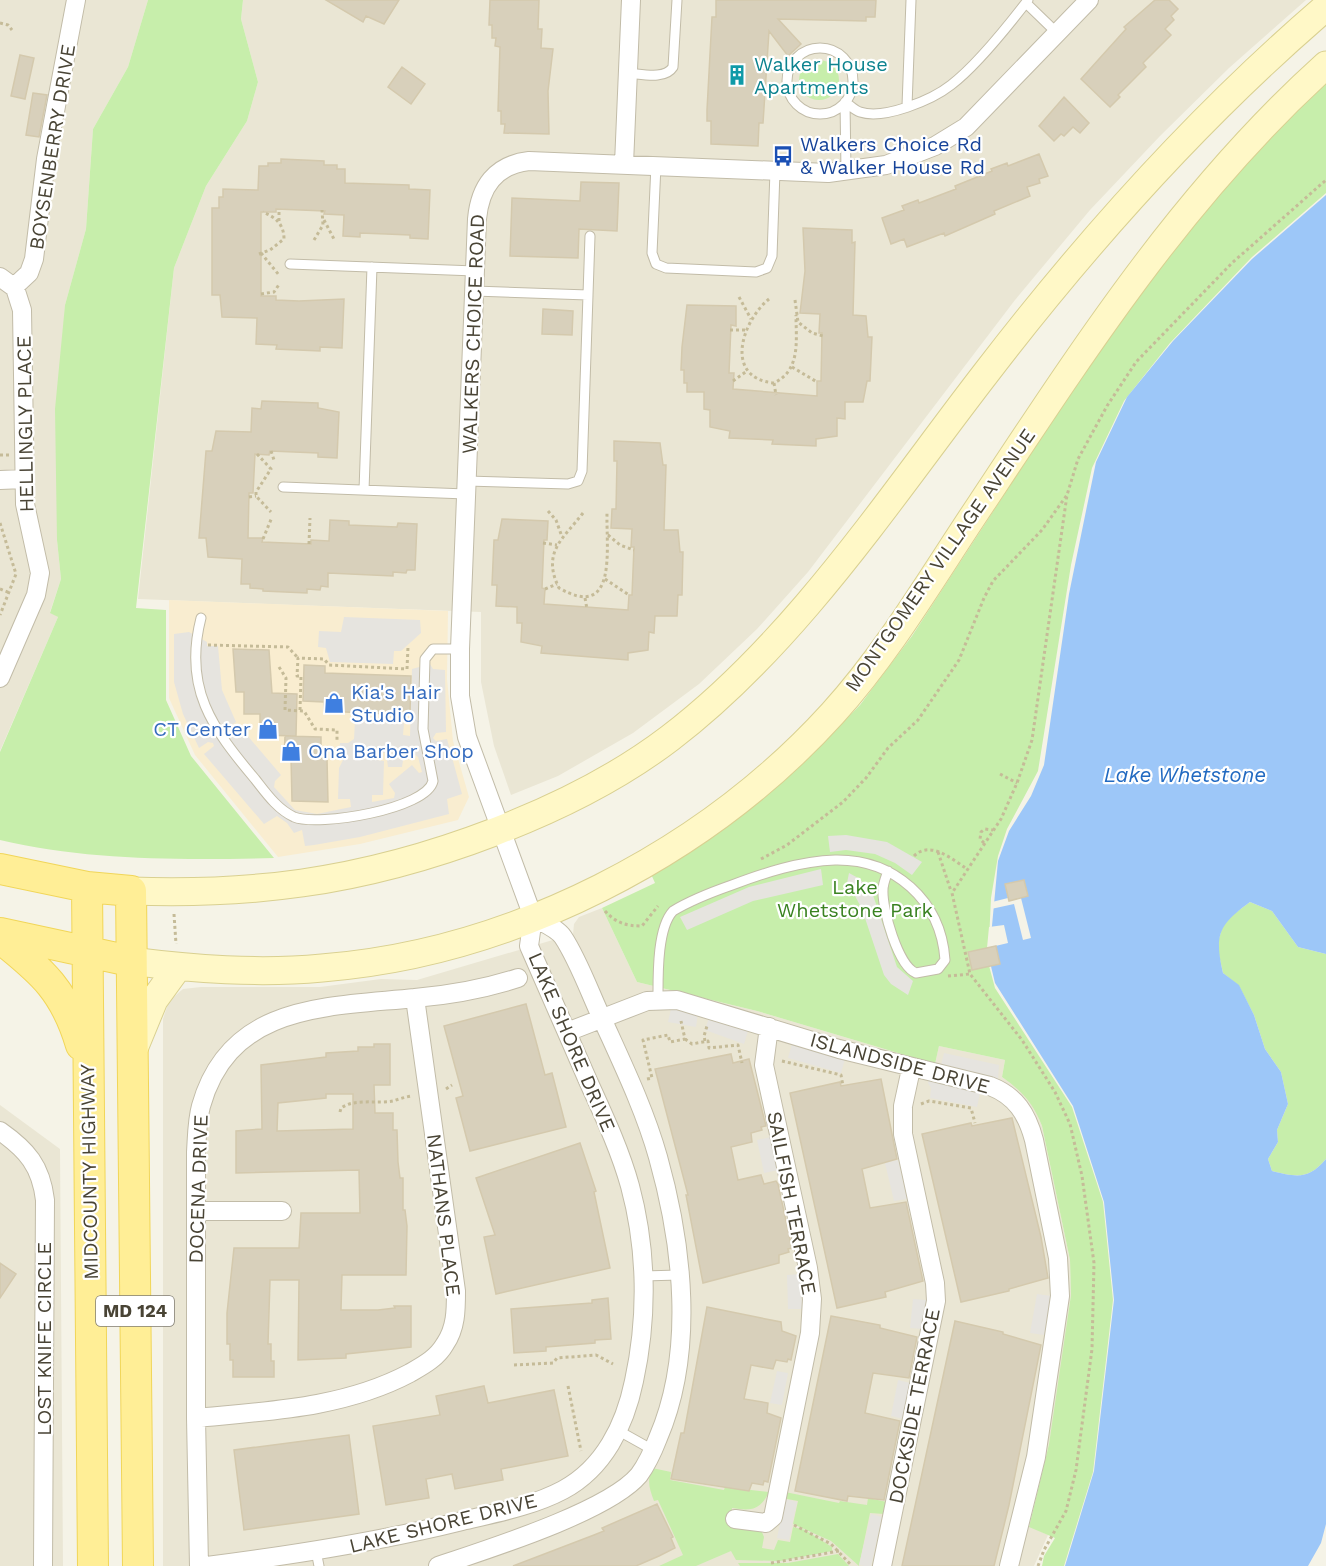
<svg xmlns="http://www.w3.org/2000/svg" width="1326" height="1566" font-family="'Work Sans',sans-serif">
  <style>
    .residential { fill: #eae6d4 }
    .commercial { fill: #f9edd0 }
    .green { fill: #c7eeab }
    .parking { fill: #e6e4df; fill-rule: evenodd }
    .water { fill: #9dc7f8 }
    .pier { fill: #f5f3e7 }
    .building { fill: #d8d0bb; stroke: #d4c9ad; stroke-width: 1.5; fill-rule: evenodd }
    .lines { fill: none; stroke-linecap: round; stroke-linejoin: round }
    .lane-casing { stroke: #c2bca8; stroke-width: 11 }
    .street-casing { stroke: #c2bca8; stroke-width: 20 }
    .secondary-casing { stroke: #d9d091; stroke-width: 29 }
    .primary-casing { stroke: #f1d659; stroke-width: 32 }
    .path { stroke: #c5bb98; stroke-width: 3; stroke-dasharray: 3 3; stroke-linecap: butt }
    .lane { stroke: #fff; stroke-width: 9 }
    .street { stroke: #fff; stroke-width: 18 }
    .secondary { stroke: #fff8c7; stroke-width: 27 }
    .primary { stroke: #ffee96; stroke-width: 30 }
    .labels { text-anchor: middle; stroke-width: 4.5; stroke-linejoin: round; paint-order: stroke }
    .shield { fill: #fff; stroke: #807c72; stroke-width: 1.5 }
    .shield-label { font-size: 18px; font-weight: bold; fill: #494435 }
    .culture-label { font-size: 20px; fill: #0d838f; stroke: #fff; text-anchor: start }
    .transit-label { font-size: 20px; fill: #164399; stroke: #fff; text-anchor: start }
    .street-label { font-size: 20px; fill: #494435; stroke: #fff }
    .shop-label { font-size: 20px; fill: #366cbe; stroke: #fff; text-anchor: start }
    .park-label { font-size: 20px; fill: #3a8221; stroke: #fff }
    .water-label { font-size: 21px; font-style: italic; fill: #226ac1; stroke: #fff }
  </style>
  <rect width="100%" height="100%" fill="#f5f3e7"/>
  <!-- residential -->
  <path class="residential" d="M0 0H148L128 67 93 129 86 229 65 305 57 540 61 579 50 612 58 617 0 751Z
    M243 0H1306L1229 68 1160 136 1090 210 1015 300 808 572 757 629 699 684 633 733 558 776 511 795 494 746 481 682V612L138 599 174 268 206 186 247 121 258 82 241 19Z
    M602 908 637 982 757 1011 935 1064 939 1046 1005 1060 1002 1077 1019 1089 1034 1106 1042 1126 1070 1260 1071 1295 1060 1380 1049 1444 1029 1526 1048 1535 1034 1566H163V1019L169 1001 183 989 201 987H320L381 979 417 980 573 934 574 924 579 917Z
    M0 1105 60 1149 63 1566H0Z"/>
  <!-- commercial -->
  <path class="commercial" d="M169 600 448 611 447 679 453 741 469 797 458 820 360 844 278 857 195 755 169 698Z"/>
  <!-- green -->
  <path class="green" d="M148 0H243L241 19 258 82 247 121 206 186 174 268 136 608 166 610V700L191 756 274 858C184 860 89 861 0 840V752L58 617 50 613 61 579 57 540 55 409 65 305 86 229 93 129 128 67Z
    M799 80a20 20 0 1 1 40 0a20 20 0 1 1-40 0Z
    M1326 80V193L1252 257 1170 343 1124 401 1092 468 1071 565 1038 771 1007 829 998 856 991 898 988 962 995 988 1072 1107 1103 1202 1113 1300 1093 1472 1064 1566H1042L1044 1556 1055 1538 1029 1527 1049 1444 1071 1295 1070 1260 1042 1126C1033 1103 1022 1091 1002 1077L1005 1060 939 1046 935 1064 757 1011 637 982 602 908 655 883 651 874 702 844 760 801 811 755 860 705 912 636 1114 326 1230 178Z
    M1250 902 1272 911 1298 947 1326 954V1159C1308 1180 1297 1177 1272 1171L1268 1159 1278 1142 1277 1130 1288 1104 1281 1072 1265 1049 1254 1015 1239 986 1223 973 1219 955 1218 942 1223 925 1227 919Z
    M652 1468 671 1472 670 1480 724 1490 725 1487 769 1492C760 1511 750 1511 732 1508L730 1522 761 1530 764 1537 762 1548 774 1550 778 1540 790 1542 793 1527 805 1530 832 1547V1551L780 1561 736 1560 731 1551 696 1566H659L683 1555 658 1500 654 1501C649 1488 647 1481 652 1468Z
    M785 1492 839 1503 840 1501 867 1505 868 1498 887 1502 884 1514 870 1513 859 1566 831 1541 793 1524 798 1501 787 1499Z
    M838 1554 849 1566H740L738 1563H788Z"/>
  <!-- parking -->
  <path class="parking" d="M344 617 420 620 421 633 401 651H394L393 664 330 662 326 648 318 647 319 631 341 632Z
    M189 632 207 642V646H218L222 690 236 722 228 728V733L232 735 241 728 281 775 275 781 274 787 295 810 317 814 351 807 350 799H338L339 768 343 760 339 756 340 743H348L354 739 355 721 404 723 403 735 410 736 412 669 430 664 433 669 445 670 446 732 436 733 433 738 436 741 447 739 462 794 447 799 449 814 360 837 314 845 305 846 302 830 294 833 287 823 277 816 264 824 204 754 214 746 213 743 208 742 199 748 183 714 174 682V634ZM374 752 386 753 388 767H402L404 754H414L418 757 422 772 419 773 412 765 389 784 395 793 394 798 372 802V795H383L384 761 370 759Z
    M846 835 887 842 922 862 912 875 895 863 875 854 846 850 830 852 828 836Z
    M821 869 823 885 753 901 687 930 680 917 749 887Z
    M849 873 860 879 873 895 897 967 913 981 908 995 891 984 884 975 862 909 855 896 846 888Z
    M671 1009 698 1014 696 1027 668 1022Z
    M709 1018 748 1031 744 1044 705 1030Z
    M792 1044 845 1059 841 1073 788 1058Z
    M944 1053 999 1065 998 1080 980 1093 977 1107 930 1098 931 1088 928 1083 932 1067 941 1065Z
    M771 1137 778 1170 764 1173 757 1140Z
    M898 1160 907 1199 894 1201 885 1163Z
    M801 1274 802 1309H788L787 1275Z
    M1037 1294 1051 1296 1044 1335 1030 1333Z
    M913 1299 926 1300 923 1329 910 1328Z
    M777 1371 788 1373 782 1405 770 1403Z
    M898 1380 910 1383 903 1419 891 1416Z
    M785 1499 797 1502 789 1540 777 1538Z
    M871 1514 882 1517 871 1566H865L859 1565Z"/>
  <!-- water -->
  <path class="water" d="M1326 195V954L1298 947 1272 911 1250 902C1219 925 1214 934 1223 973L1239 985 1254 1015 1265 1049 1281 1072 1288 1104 1277 1130 1278 1142 1268 1159 1272 1171C1297 1177 1308 1180 1326 1159V1524L1321 1543 1308 1566H1065L1094 1471 1114 1300 1104 1202 1073 1106 995 983 989 958 998 861 1009 831 1031 796 1044 765 1069 594 1096 462 1127 397 1173 341 1252 259Z"/>
  <!-- pier -->
  <path class="pier" d="M1024 880 1028 896 1021 898 1031 938 1023 940 1014 904 991 909 992 902 1008 898 1005 884Z
    M1004 925 1008 943 987 948 989 927Z"/>
  <!-- building -->
  <path class="building" d="M326 0H399L384 24 366 16 363 22Z
    M490 0H539L538 29H542L541 48 553 49 548 91 549 134 504 133 505 124H501V111H498L500 47 495 46 496 38H492V25H489Z
    M716 0H876L875 17H866V21L778 19 801 44 788 56 769 31 763 123H759L758 146 711 144V121H707V110L712 17H716Z
    M1155 0H1169L1178 9 1171 16 1174 20 1165 29 1171 35 1143 63 1146 67 1118 95 1120 97 1110 107 1081 79 1126 29 1124 27Z
    M20 55 34 58 25 99 11 96Z
    M402 67 425 84 411 104 388 87Z
    M33 93 47 95 39 137 26 135Z
    M1064 97 1089 123 1080 133 1073 127 1064 136 1061 134 1054 141 1039 126Z
    M1039 154 1048 176 1039 179 1040 183 1027 187 1030 196 994 211 995 214 945 236 944 233 907 247 904 239 891 244 882 218 904 210 902 206 918 200 919 203 956 189 955 186 992 171 991 169 1007 163 1008 166Z
    M281 159 324 161V165H337V169H345V183L409 185V189L430 190 428 239 410 238V235L386 234 360 233V237L343 236 344 215 324 214 325 211 276 209V212H261V296H276V300L299 301 344 299 342 348 320 347V351L276 349 277 345 256 344 257 318 222 317 220 295H212V208H219V197H223V189L258 190 259 166H268V163H281Z
    M581 182 619 183 617 231 579 229 578 258 510 256 512 198 580 201Z
    M803 228 852 230V243L855 242 853 315 866 316 868 337H872L870 381H867L863 402H845V419L837 418V436L816 439V446L772 444 773 440 729 438 730 431 710 427V410L704 409V392H687V383H684V370H681L682 347 687 305 736 306V326L731 325 729 373H734L733 389 817 396V381H821L822 333H819L820 314 800 313 805 271Z
    M543 309 573 311 572 335 542 334Z
    M262 401 318 403V408L339 412 337 458 318 457V453L270 451 269 455 255 454 253 493H249L248 538H263L262 542 311 544V540L329 541 330 520 349 521V525L397 527 398 523 417 524 415 570H407L406 573 393 572V576L328 573V587L321 586 320 590 307 589V593L263 591V589L250 588V584H241L242 559 208 557 206 538H199L206 451H212L216 431 251 432 252 408 261 409Z
    M614 441 660 443 663 465H666L664 530H678L680 552H683L682 595H678L677 616H655L654 633 649 632 648 650 628 653V660L541 653 542 646 521 642 522 623H517V607L496 606 497 585H492L494 540H498L502 519 548 521 547 540H544L542 588 545 589 544 604 628 610 629 595H632L634 547H631L632 529 611 528 612 509H616L617 461H614Z
    M233 649 269 650 272 693 297 694 296 736 260 735V714H244V692H236Z
    M304 665 325 666V673L411 676 410 712 388 711V714L324 711V702L303 701Z
    M285 736 321 737V758H327L328 802 292 801 291 758 284 757Z
    M1024 880 1028 896 1009 901 1005 884Z
    M996 946 1000 964 972 970 968 952Z
    M526 1004 545 1075 552 1073 566 1127 470 1151 456 1098 463 1096 444 1026Z
    M374 1044H390V1085H374L375 1113H393V1130H397L398 1162 400 1178H403V1210H405L407 1226 406 1275H342L341 1310H378L395 1308 394 1306H411V1347L346 1354V1358L298 1360 299 1280H270L268 1344H271V1361H274V1377H233V1360H230V1344H227V1313L234 1248H299L301 1213H360L359 1170 236 1173V1131L262 1129 261 1065 326 1057V1053L358 1051V1047H374ZM326 1094H353V1129L277 1131 278 1103 326 1098Z
    M731 1054 733 1063 749 1059 766 1126 761 1127 762 1130 751 1133 752 1142 731 1147 738 1180 761 1175 764 1184 776 1181 778 1184 792 1248 788 1249 789 1252 779 1255V1263L703 1283 686 1195H688L655 1069Z
    M881 1079 897 1159 862 1169 870 1208 906 1202 923 1281 885 1292 886 1297 837 1308 790 1093 840 1082 841 1086Z
    M1012 1118 1041 1237 1048 1278 1009 1289V1291L961 1302 922 1134 971 1123 972 1126Z
    M580 1143 596 1191 594 1192 610 1268 496 1294 484 1237 495 1235 476 1178Z
    M0 1263 16 1274 0 1298Z
    M608 1298 611 1339 595 1340V1343L546 1347V1351L514 1353 511 1309 592 1303V1300Z
    M707 1307 781 1322 782 1331 796 1336 791 1360 788 1359 787 1362 776 1360 773 1369 751 1365 744 1399 768 1403 767 1413 781 1418 768 1482 764 1481 763 1485 752 1483 749 1491 671 1479 681 1433H684Z
    M831 1316 880 1325V1328L917 1337 909 1378 873 1373 865 1413 900 1421 884 1500 848 1496 847 1501 795 1491Z
    M955 1321 1003 1332V1334L1041 1345 1009 1505 994 1566H902Z
    M484 1386 488 1403 554 1390 568 1456 501 1469 503 1480 455 1489 452 1474 426 1479 429 1498 386 1505 373 1426 440 1415 436 1396Z
    M349 1435 359 1514 244 1530 234 1450Z
    M657 1504 673 1537 671 1538 675 1548 659 1556 636 1566H513L594 1535 604 1531 602 1528Z"/>
  <g class="lines">
    <!-- lane casing -->
    <g class="lane-casing">
      <path id="lane" d="M1026 3 1057 33
        M787 81a33 33 0 1 1 66 0a33 33 0 1 1-66 0Z
        M628 73C642 74 665 80 673 67L677 0
        M845 102C850 105 854 110 860 112 884 120 932 100 951 85 976 66 1008 26 1028 0
        M845 102 846 171
        M907 106 911 0
        M656 165 652 253 656 264 666 268 756 272 767 268 772 256 775 171
        M290 264 475 271
        M588 295 590 236
        M467 481 568 484 578 481 582 471 588 295 474 291
        M283 487 466 494
        M364 490 372 267
        M201 618C183 688 212 728 255 779 266 793 277 809 294 817 318 827 427 809 433 781L423 729 425 659 433 649H460
        M658 999C658 976 657 928 673 911 691 900 712 892 732 885 764 873 800 861 835 860 894 859 941 900 945 960L938 969 916 973C898 966 882 909 883 890 883 883 886 877 888 871
        M643 1276 679 1275
        M619 1431 653 1450
        M316 1551 319 1566"/>
    </g>
    <!-- street casing -->
    <g class="street-casing">
      <path id="street" d="M624 164 631 0
        M0 277 15 288 22 310 25 504 40 573 36 595 0 678
        M14 287 29 273 34 259 46 159 76 0
        M0 480 24 479
        M567 1032 647 1001 677 1000 839 1049 990 1086C1016 1096 1027 1114 1034 1140L1058 1258 1060 1296 1036 1457 1009 1566
        M0 1131C27 1150 41 1166 45 1200L43 1566
        M196 1211H282
        M196 1418C269 1411 344 1408 410 1373 424 1365 437 1358 445 1344 456 1328 456 1310 456 1291L415 998
        M735 1519 766 1523 773 1517 810 1333 812 1299 808 1268 764 1065 769 1027
        M199 1566 196 1418V1152C197 1137 197 1120 201 1106 230 1003 328 1007 415 998 450 995 484 989 518 978
        M207 1566C293 1555 378 1542 462 1521 496 1513 533 1506 563 1490 604 1468 625 1425 634 1381 648 1317 647 1249 630 1186 620 1150 604 1116 589 1083 569 1037 549 992 529 946L533 917 467 737 460 696V649L477 219C480 187 495 165 529 161L828 173 886 165 935 146 966 127 1089 0
        M438 1566C485 1550 608 1512 639 1475 647 1464 653 1451 658 1438 695 1352 683 1246 658 1157 645 1111 624 1067 604 1023 591 996 579 961 563 937 557 928 541 922 533 917
        M882 1566 936 1301 935 1283 903 1134V1106L911 1069"/>
    </g>
    <!-- secondary casing -->
    <g class="secondary-casing">
      <path id="secondary" d="M131 891C188 893 246 891 302 883 422 866 573 812 670 738 796 642 890 497 986 373 1088 240 1199 116 1326 7
        M130 961C194 969 258 974 322 968 512 953 705 854 833 713 890 650 934 574 981 504 1085 347 1185 192 1326 65
        M133 1051 154 1000 178 967"/>
    </g>
    <!-- primary casing -->
    <g class="primary-casing">
      <path id="primary" d="M0 869 87 887 131 891 138 1566
        M87 887 93 1566
        M0 933 130 961
        M0 938C43 972 65 991 81 1045"/>
    </g>
    <!-- path -->
    <path class="path" d="M0 23 8 25 12 30
      M324 220 335 241
      M279 221V209
      M314 240 323 225 322 210
      M261 253 279 275
      M259 254 270 250 284 239C284 224 275 217 263 212
      M261 294 274 292 280 283
      M739 297 751 319
      M769 299C742 321 723 378 774 383 801 370 796 341 796 315
      M795 300 798 322 812 333 823 336
      M730 330H746
      M792 367 817 382
      M733 381 747 371
      M774 383 776 395
      M271 451 274 460
      M257 454 271 469 256 492V496L271 512
      M0 455H9
      M249 497 256 496
      M548 511 556 520 562 537
      M583 513C564 538 541 552 559 588 618 622 606 548 607 513
      M0 523 16 574 0 615
      M608 535 620 545 634 550
      M263 539 272 517
      M543 543 557 545
      M309 544 310 518
      M605 579 629 595
      M0 589 10 593
      M545 589 557 584
      M585 598 587 609
      M208 645 288 647 298 658
      M279 667 286 678 285 710 304 711 315 729 337 730V740
      M300 710 301 676H297L298 658 324 659 329 665 407 669 408 647
      M1000 774 1017 783
      M984 843 980 839 981 832 985 829 993 830
      M938 852 951 891
      M914 856C930 840 952 859 967 869
      M761 859 787 845 843 802 866 778 888 748 918 720 959 660 984 598 993 581 1042 530 1067 495 1078 459 1107 406 1136 362 1232 263 1326 180
      M605 911C616 923 626 926 642 926L658 906
      M174 914 176 944
      M948 976 970 974
      M685 1039 692 1044 708 1041 709 1048 738 1045 742 1063
      M705 1041 704 1036 707 1026
      M782 1061 841 1075 843 1086
      M647 1079 652 1078 643 1040 668 1035 670 1042 685 1039 681 1021
      M446 1089 452 1085
      M921 1104 929 1101 971 1108 975 1123
      M340 1112 341 1108C355 1098 377 1104 393 1101 399 1099 405 1097 412 1096
      M514 1365 553 1363 557 1358 596 1355 613 1364
      M568 1386 581 1451
      M794 1525 831 1544 852 1566
      M771 1563 839 1551
      M1038 1566 1044 1550 1066 1511 1076 1470 1092 1349 1094 1263 1082 1176 1070 1124 1055 1092 1022 1040 970 974 952 893 1001 819 1017 783 1032 740 1067 495"/>
    <!-- lane -->
    <use href="#lane" class="lane"/>
    <!-- street -->
    <use href="#street" class="street"/>
    <!-- secondary -->
    <use href="#secondary" class="secondary"/>
    <!-- primary -->
    <use href="#primary" class="primary"/>
  </g>
  <!-- icons -->
  <defs>
    <g id="building-bare" transform="scale(1.62)"><path d="M-4-6H4V6H1V3H-1V6H-4ZM-2.5-4.3h1.7v1.8h-1.7ZM.8-4.3h1.7v1.8H.8ZM-2.5-1h1.7V.8h-1.7ZM.8-1h1.7V.8H.8Z" fill="#0f9aa8" stroke="#fff" stroke-width="2.5" paint-order="stroke"/></g>
    <g id="bus-bare" transform="scale(1.62)"><path d="M-5-6H5V4H4V6H2V4H-2V6H-4V4H-5ZM-3.5-4V0h7V-4ZM-3.5 1.2v1.5H-2V1.2ZM2 1.2v1.5H3.5V1.2Z" fill="#1a4fb4" stroke="#fff" stroke-width="2.5" paint-order="stroke"/></g>
    <g id="shop-bare" transform="scale(1.62)"><path d="M-5-2.5h2.3a2.7 3.5 0 0 1 5.4 0H5L5.5 6h-11ZM-1.5-2.5h3a1.5 2.3 0 0 0-3 0Z" fill="#3f7fe0" stroke="#fff" stroke-width="2.5" paint-order="stroke"/></g>
  </defs>
  <g fill-rule="evenodd">
    <use href="#building-bare" x="737" y="75"/>
    <use href="#bus-bare" x="783" y="156"/>
    <use href="#shop-bare" x="334" y="703"/>
    <use href="#shop-bare" x="268" y="729"/>
    <use href="#shop-bare" x="291" y="751"/>
  </g>
  <g class="labels">
    <!-- shield labels -->
    <rect class="shield" x="96" y="1296" width="78" height="30" rx="4.5"/>
    <g class="shield-label">
      <text x="135" y="1317">MD 124</text>
    </g>
    <!-- culture labels -->
    <g class="culture-label">
      <text x="754" y="71">Walker House<tspan x="754" dy="23">Apartments</tspan></text>
    </g>
    <!-- transit labels -->
    <g class="transit-label">
      <text x="800" y="151">Walkers Choice Rd<tspan x="800" dy="23">&amp; Walker House Rd</tspan></text>
    </g>
    <!-- street labels -->
    <g class="street-label">
      <text transform="translate(52 147) rotate(-81)" y="7">BOYSENBERRY DRIVE</text>
      <text transform="translate(473 334) rotate(-88)" y="7">WALKERS CHOICE ROAD</text>
      <text transform="translate(25 424) rotate(-91)" y="7">HELLINGLY PLACE</text>
      <text transform="translate(940 560) rotate(-55)" y="7">MONTGOMERY VILLAGE AVENUE</text>
      <text transform="translate(572 1042) rotate(67)" y="7">LAKE SHORE DRIVE</text>
      <text transform="translate(900 1063) rotate(15)" y="7">ISLANDSIDE DRIVE</text>
      <text transform="translate(89 1172) rotate(-91)" y="7">MIDCOUNTY HIGHWAY</text>
      <text transform="translate(198 1189) rotate(-88)" y="7">DOCENA DRIVE</text>
      <text transform="translate(792 1203) rotate(79)" y="7">SAILFISH TERRACE</text>
      <text transform="translate(444 1215) rotate(83)" y="7">NATHANS PLACE</text>
      <text transform="translate(44 1339) rotate(-90)" y="7">LOST KNIFE CIRCLE</text>
      <text transform="translate(914 1406) rotate(-79)" y="7">DOCKSIDE TERRACE</text>
      <text transform="translate(443 1523) rotate(-14)" y="7">LAKE SHORE DRIVE</text>
    </g>
    <!-- shop labels -->
    <g class="shop-label">
      <text x="351" y="699">Kia's Hair<tspan x="351" dy="23">Studio</tspan></text>
      <text x="251" y="736" text-anchor="end">CT Center</text>
      <text x="308" y="758">Ona Barber Shop</text>
    </g>
    <!-- park labels -->
    <g class="park-label">
      <text x="855" y="894">Lake<tspan x="855" dy="23">Whetstone Park</tspan></text>
    </g>
    <!-- water labels -->
    <g class="water-label">
      <text x="1185" y="782">Lake Whetstone</text>
    </g>
  </g>
</svg>
